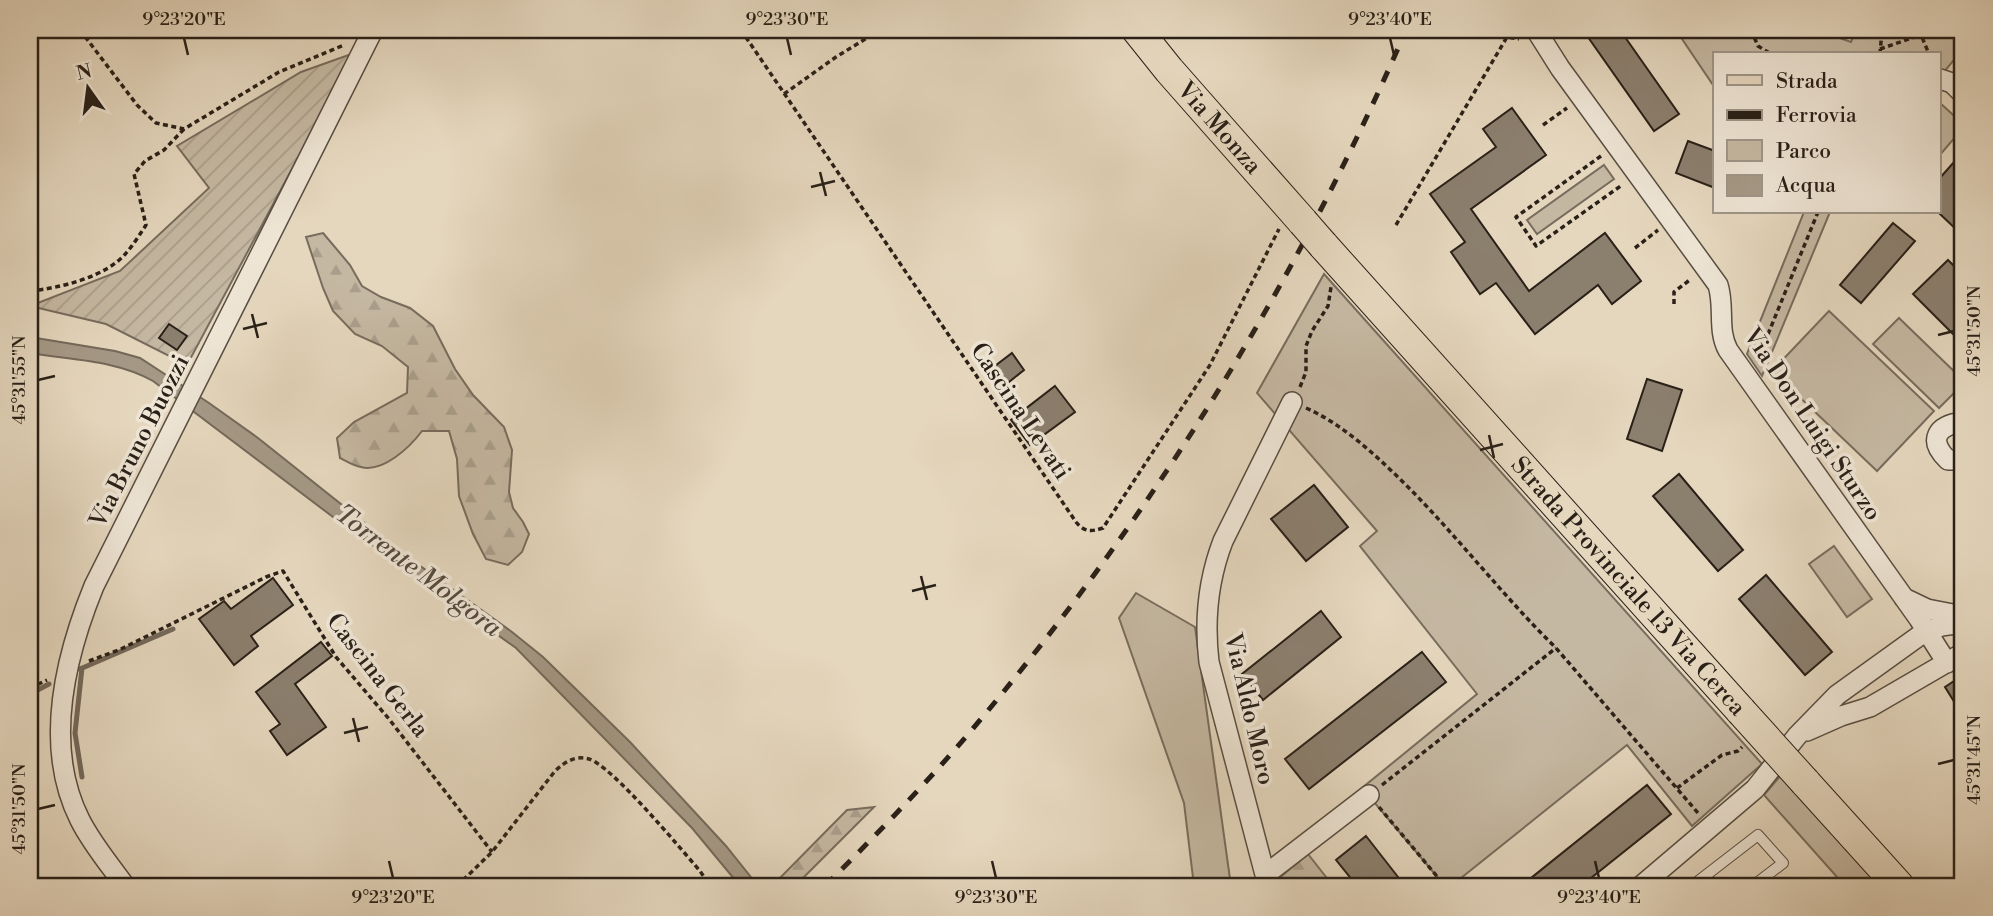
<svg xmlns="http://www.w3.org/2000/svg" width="1993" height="916" font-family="'Libre Bodoni',serif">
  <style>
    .green { fill: #c5b8a2; stroke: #776c5d; stroke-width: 2 }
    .forest { fill: url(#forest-firs); stroke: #776c5d; stroke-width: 2 }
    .garden { fill: url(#garden-furrows); stroke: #776c5d; stroke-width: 2 }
    .water { fill: #a59986; stroke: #73695a; stroke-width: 2 }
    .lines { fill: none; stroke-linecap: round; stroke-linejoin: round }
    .stream { stroke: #73695a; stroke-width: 5 }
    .building { fill: #8b7f6e; stroke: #292018; stroke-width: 2 }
    .service-casing { stroke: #584e42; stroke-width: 12 }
    .minor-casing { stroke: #584e42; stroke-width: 22 }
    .primary-casing { stroke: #292018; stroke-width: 32 }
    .path { stroke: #292018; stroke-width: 3.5; stroke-dasharray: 5 3.5; stroke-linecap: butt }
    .service { stroke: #eee5d5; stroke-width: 10 }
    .minor { stroke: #eee5d5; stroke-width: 19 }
    .primary { stroke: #e5d7be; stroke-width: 30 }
    .rail { stroke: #292018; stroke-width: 5; stroke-dasharray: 12 12; stroke-linecap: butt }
    .primary-bridge-casing { stroke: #292018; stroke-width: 32; stroke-linecap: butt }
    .primary-bridge { stroke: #e5d7be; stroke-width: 30 }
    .ticks { fill: none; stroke: #292018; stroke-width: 2.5 }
    .labels { text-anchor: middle; stroke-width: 7; stroke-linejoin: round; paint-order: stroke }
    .street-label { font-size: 24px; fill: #292018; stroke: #eee5d5 }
    .water-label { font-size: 26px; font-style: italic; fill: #544a3e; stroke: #eee5d5 }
    .neatline { fill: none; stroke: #292018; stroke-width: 2.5 }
    .ticks-label { font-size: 18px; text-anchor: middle; fill: #292018 }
  </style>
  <defs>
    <pattern id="forest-firs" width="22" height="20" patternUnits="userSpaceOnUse" patternTransform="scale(1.75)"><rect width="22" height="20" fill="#c5b8a2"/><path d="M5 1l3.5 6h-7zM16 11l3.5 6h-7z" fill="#a99e8b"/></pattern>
    <pattern id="garden-furrows" width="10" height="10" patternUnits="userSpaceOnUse" patternTransform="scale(1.75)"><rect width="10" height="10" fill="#c5b8a2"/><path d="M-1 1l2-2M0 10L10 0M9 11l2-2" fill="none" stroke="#a99e8b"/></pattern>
  </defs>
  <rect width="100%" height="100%" fill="#e5d7be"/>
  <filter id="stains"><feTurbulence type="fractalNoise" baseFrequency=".00286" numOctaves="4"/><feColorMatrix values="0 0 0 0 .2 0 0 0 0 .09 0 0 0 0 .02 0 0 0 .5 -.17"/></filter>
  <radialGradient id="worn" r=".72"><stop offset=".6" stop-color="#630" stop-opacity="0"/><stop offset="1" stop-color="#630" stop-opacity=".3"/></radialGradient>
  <!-- green -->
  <path class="green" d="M1676 30H1817L1851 42 1856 30H1963V49L1939 78V54H1715V88Z
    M1939 102 1963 124V128L1939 156Z
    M1604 165 1614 179 1537 234 1527 220Z
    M1804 212H1830L1762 376 1747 354Z
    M1324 274 1762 764 1692 826 1627 745 1451 886H1445L1362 788 1477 694 1360 546 1377 531 1257 393Z
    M1829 311 1934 411 1877 471 1772 371Z
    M1899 318 1963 380V384L1939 408 1873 344Z
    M1834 546 1872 599 1847 617 1809 564Z
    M1136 593 1195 627 1231 886H1194L1184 803 1119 618Z
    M1781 775 1882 886H1845L1764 795Z"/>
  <!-- forest -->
  <path class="forest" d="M323 233 350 265 362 286 381 297 410 308 433 326 455 369 473 395 504 427 512 450 509 492 513 508 523 522 529 534 522 552 508 565 486 559 473 534 459 496 457 459 449 431H422C410 447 383 473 361 467 354 466 346 461 340 458L337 438 354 422 407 393 408 367 382 346 355 334 333 311 323 288 306 237Z
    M874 807 795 886H772L847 810Z
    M1308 854 1333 886H1280L1278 879Z"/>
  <!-- garden -->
  <path class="garden" d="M354 53 187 365 106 324 30 306 120 271 209 188 177 146 301 72Z"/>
  <!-- water -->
  <path class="water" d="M30 337 115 351 140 358 209 403 258 438 405 555 512 632 543 657 630 742 726 846 758 886H740L692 828 516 648 333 517 153 381C117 360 70 360 30 353Z"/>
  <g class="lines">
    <!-- stream -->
    <path class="stream" d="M80 669 173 629
      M30 694 49 684
      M82 777 75 733 82 668"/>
  </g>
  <!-- building -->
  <path class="building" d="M1583 30H1620L1679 114 1654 131Z
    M1512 108 1546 155 1471 209 1529 291 1605 233 1641 281 1612 304 1598 285 1535 334 1496 283 1480 294 1451 252 1465 242 1430 194 1496 147 1483 129Z
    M1688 141 1715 151V188L1676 173Z
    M1963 152V236L1939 213V179Z
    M1893 223 1915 241 1861 303 1840 285Z
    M1948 260 1963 275V344L1913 294Z
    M169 324 187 336 177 350 159 338Z
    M1012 353 1024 370 1004 386 991 369Z
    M1647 379 1682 390 1662 451 1627 439Z
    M1055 386 1075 412 1030 445 1011 420Z
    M1679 474 1743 550 1718 571 1653 496Z
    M1314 485 1348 527 1306 561 1271 519Z
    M1766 575 1832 652 1805 675 1739 599Z
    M273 578 293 605 251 636 258 646 234 665 199 619 224 601 231 609Z
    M1321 611 1341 637 1263 700 1242 674Z
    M321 642 332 656 295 684 326 727 287 755 270 731 280 724 256 692Z
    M1422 652 1446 682 1309 789 1285 759Z
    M1963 675V716L1945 687Z
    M1647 785 1671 814 1581 886H1521Z
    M1366 836 1405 886H1357L1336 860Z"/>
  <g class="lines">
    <!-- service casing -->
    <g class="service-casing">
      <path id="service" d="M1692 886 1758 835 1783 863 1753 886"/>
    </g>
    <!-- minor casing -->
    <g class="minor-casing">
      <path id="minor" d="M1536 30 1560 68 1718 285C1725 307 1717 330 1728 350L1919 619 1947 663
        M1940 79 1952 83 1963 94
        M1963 422C1937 425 1927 440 1948 460H1963
        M1904 598 1927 609 1963 616
        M1807 731 1841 716 1870 707 1963 653
        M1265 875 1369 795
        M125 886C110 865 92 844 80 820 43 747 65 657 94 586L373 30
        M1268 886 1209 662C1204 620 1208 580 1223 541L1292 402
        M1641 886 1755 789 1797 736 1837 695 1919 636 1941 626 1963 623"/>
    </g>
    <!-- primary casing -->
    <g class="primary-casing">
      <g id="primary">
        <path id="s1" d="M1137 30 1169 70 1303 222"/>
        <path id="s2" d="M1323 245 1741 711"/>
        <path d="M1805 782 1899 886"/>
      </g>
    </g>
    <!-- path -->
    <path class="path" d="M80 30 137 105 156 123 184 129 279 72 344 45
      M741 30 1076 522C1084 532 1091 532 1103 528L1210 365 1279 229
      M1751 30 1758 46 1771 54
      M1919 30 1929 54
      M1880 49 1935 30
      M1880 54 1882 30
      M784 94 836 57 880 30
      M1543 125 1567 108
      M1601 156 1516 217 1536 246 1622 185
      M1396 225 1507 37 1519 39
      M1635 248 1658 230
      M30 291C60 288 107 277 127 252 134 244 140 234 146 225L134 174 145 161 164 150 184 129
      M1674 304V292L1691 279
      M1754 355 1764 344 1818 212
      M1300 387 1306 372V346L1312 331 1328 306 1331 287
      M1306 408C1342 424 1372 452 1400 479 1455 533 1501 594 1556 648L1698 813
      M89 661 121 649 266 577 283 571 336 657 389 719 492 852
      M30 688 47 680
      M1382 785 1556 648
      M1677 788 1722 755 1738 751 1742 747
      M1379 807 1445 886
      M457 886 492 852 555 771C565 762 575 755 589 759 612 766 680 848 700 871L710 886"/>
    <!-- service -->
    <use href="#service" class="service"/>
    <!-- minor -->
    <use href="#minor" class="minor"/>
    <!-- primary -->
    <use href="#primary" class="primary"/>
    <!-- rail -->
    <path class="rail" d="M825 886C875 836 924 786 970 732 1149 521 1296 285 1406 30"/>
    <!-- primary-bridge casing -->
    <g class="primary-bridge-casing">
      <path id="primary-bridge" d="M1303 222 1323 245
        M1741 711 1805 782"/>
    </g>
    <!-- primary-bridge -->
    <use href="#primary-bridge" class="primary-bridge"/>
  </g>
  <!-- ticks -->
  <path class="ticks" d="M184 38 188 55M787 38 791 55M1390 38 1394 55M820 172 826 196M811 187 835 181M252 314 258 338M243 329 267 323M1938 335 1954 331M38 380 55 376M1489 435 1494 458M1480 450 1503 444M921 576 927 600M912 591 936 585M353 718 359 742M344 733 368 727M1938 764 1954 760M38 809 55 805M389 861 393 878M992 861 996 878M1595 861 1599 878"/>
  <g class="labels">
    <!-- street labels -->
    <g class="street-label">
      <text dy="8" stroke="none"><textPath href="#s1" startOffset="128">Via Monza</textPath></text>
      <text transform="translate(1021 411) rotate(56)" y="8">Cascina Levati</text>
      <text transform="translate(1813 424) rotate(56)" y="8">Via Don Luigi Sturzo</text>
      <text transform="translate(139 441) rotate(-63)" y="8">Via Bruno Buozzi</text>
      <text dy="8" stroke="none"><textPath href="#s2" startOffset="458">Strada Provinciale 13 Via Cerca</textPath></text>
      <text transform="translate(378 675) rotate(52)" y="8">Cascina Gerla</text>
      <text transform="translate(1250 709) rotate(77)" y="8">Via Aldo Moro</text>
    </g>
    <!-- water labels -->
    <g class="water-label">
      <text transform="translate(419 570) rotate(37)" y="9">Torrente Molgora</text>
    </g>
  </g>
  <!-- margin -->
  <rect width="1993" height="916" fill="none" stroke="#e5d7be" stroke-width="77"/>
  <!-- legend -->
  <rect x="1713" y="52" width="228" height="161" fill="#eee5d5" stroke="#9f9689" stroke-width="2"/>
  <rect x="1727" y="75" width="35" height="10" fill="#e5d7be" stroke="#9f9689" stroke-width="2"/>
  <text x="1776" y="88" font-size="21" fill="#292018">Strada</text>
  <rect x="1727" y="110" width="35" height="10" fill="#292018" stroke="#9f9689" stroke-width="2"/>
  <text x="1776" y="122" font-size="21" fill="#292018">Ferrovia</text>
  <rect x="1727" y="140" width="35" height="21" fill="#c5b8a2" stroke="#9f9689" stroke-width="2"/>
  <text x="1776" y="158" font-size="21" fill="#292018">Parco</text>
  <rect x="1727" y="175" width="35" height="21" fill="#a59986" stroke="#9f9689" stroke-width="2"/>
  <text x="1776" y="192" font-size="21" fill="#292018">Acqua</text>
  <!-- north arrow -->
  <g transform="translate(88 88) rotate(346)" stroke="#eee5d5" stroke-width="5" paint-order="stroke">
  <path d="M0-5L12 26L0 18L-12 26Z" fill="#292018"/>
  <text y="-10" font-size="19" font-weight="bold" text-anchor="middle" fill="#292018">N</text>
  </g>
  <rect x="38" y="38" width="1916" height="840" class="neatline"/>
  <g class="ticks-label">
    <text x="184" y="25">9°23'20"E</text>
    <text x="787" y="25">9°23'30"E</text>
    <text x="1390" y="25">9°23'40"E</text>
    <text transform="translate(1974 331) rotate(-90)" y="6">45°31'50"N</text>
    <text transform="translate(19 380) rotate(-90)" y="6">45°31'55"N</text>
    <text transform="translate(1974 760) rotate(-90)" y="6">45°31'45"N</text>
    <text transform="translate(19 809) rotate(-90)" y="6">45°31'50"N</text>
    <text x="393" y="903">9°23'20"E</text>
    <text x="996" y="903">9°23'30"E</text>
    <text x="1599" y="903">9°23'40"E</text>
  </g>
  <rect width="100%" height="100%" filter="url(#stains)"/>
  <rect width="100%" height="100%" fill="url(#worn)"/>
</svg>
